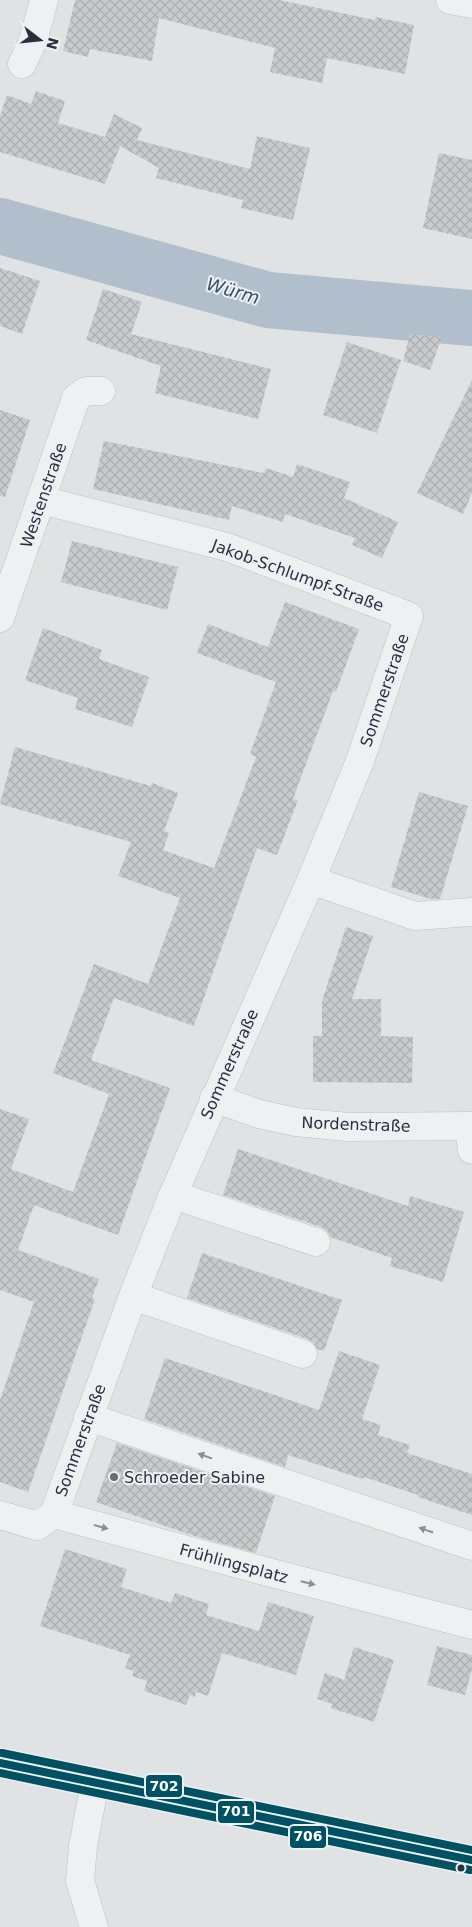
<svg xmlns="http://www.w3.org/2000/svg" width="472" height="1927" font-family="'DejaVu Sans',sans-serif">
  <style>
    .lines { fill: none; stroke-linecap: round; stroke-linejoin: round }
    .river { stroke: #b1becc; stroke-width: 56 }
    .building { fill: url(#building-cross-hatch) }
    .minor-casing { stroke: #bec0c2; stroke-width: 29 }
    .minor { stroke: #eff0f1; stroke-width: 28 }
    .bus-1-casing { stroke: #edf0f4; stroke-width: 11 }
    .bus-2-casing { stroke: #edf0f4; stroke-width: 11 }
    .bus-3-casing { stroke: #edf0f4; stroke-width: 11 }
    .bus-1 { stroke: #005262; stroke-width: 8 }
    .bus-2 { stroke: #005262; stroke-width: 8 }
    .bus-3 { stroke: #005262; stroke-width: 8 }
    .oneway { fill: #8c9096 }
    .poi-dot { fill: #696e76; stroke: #edf0f4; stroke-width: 2 }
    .bus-dot { fill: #29303b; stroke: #edf0f4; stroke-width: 2 }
    .labels { text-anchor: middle; stroke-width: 4; stroke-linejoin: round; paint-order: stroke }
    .street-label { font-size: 16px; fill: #29303b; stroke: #edf0f4 }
    .poi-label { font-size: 16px; fill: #29303b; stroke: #edf0f4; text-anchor: start }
    .water-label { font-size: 18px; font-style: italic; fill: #384e6a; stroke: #edf0f4 }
    .line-badge { stroke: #edf0f4; stroke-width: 2 }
    .badge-label { font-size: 14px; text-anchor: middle; font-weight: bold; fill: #fff }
  </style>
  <defs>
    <pattern id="building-cross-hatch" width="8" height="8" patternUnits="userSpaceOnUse" patternTransform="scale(1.25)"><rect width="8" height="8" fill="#c8cacc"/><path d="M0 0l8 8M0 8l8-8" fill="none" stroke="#acaeb0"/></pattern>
  </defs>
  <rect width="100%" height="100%" fill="#e0e2e4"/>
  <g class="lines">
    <!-- river -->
    <path class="river" d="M0 226 268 300 472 318"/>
  </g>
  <!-- building -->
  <path class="building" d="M75 0H279L375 20 376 17 414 25 405 74 327 58 322 83 270 72 275 48 159 18 152 61 90 49 88 57 63 51Z
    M36 91 65 101 58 123 105 137 114 114 142 128 137 140 250 169 257 136 310 148 293 220 241 208 243 200 156 178 159 168 120 146 105 184 0 152V116L7 95 31 104Z
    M439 153 472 160V239L423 228Z
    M0 268 40 281 22 334 0 326Z
    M103 289 142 302 131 334 271 369 258 419 155 393 161 366 86 340Z
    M410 334 442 337 430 370 403 361Z
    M347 342 401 360 377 433 323 415Z
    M472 380V493L463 514 417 493Z
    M0 410 30 420 5 497 0 496Z
    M104 441 264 473 266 468 293 477 297 464 350 482 344 498 398 522 382 558 352 545 355 538 285 514 283 522 232 506 229 520 93 489Z
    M72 541 178 567 167 610 61 582Z
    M285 602 359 629 336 692 333 691 293 799 298 800 277 855 257 848 194 1026 114 998 91 1060 170 1088 118 1235 34 1205 18 1250 99 1279 92 1298 95 1299 28 1492 0 1482V1400L34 1302 0 1290V1109L29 1119 11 1169 73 1192 109 1094 53 1073 94 964 148 984 180 898 118 876 131 842 0 804 15 747 151 786 152 783 178 793 164 831 169 833 163 850 214 868 256 757 250 754 276 682 197 653 208 624 268 647Z
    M43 628 102 650 99 659 149 677 132 727 75 709 78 698 25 680Z
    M419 792 468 806 440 899H431L391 887Z
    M346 927 373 936 352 999H381V1036L413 1037 412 1083 313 1082V1036H322V1001Z
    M238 1149 408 1206 410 1196 464 1212 443 1282 390 1266 392 1258 330 1237 327 1231 321 1227 223 1195Z
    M202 1253 342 1300 324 1351 317 1349 314 1343 308 1339 187 1298Z
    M339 1351 380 1365 362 1419 381 1425 378 1435 410 1445 407 1453 472 1474V1515L418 1497V1495L364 1477 363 1479 288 1455 285 1467 144 1419 165 1358 319 1410Z
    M117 1443 275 1496 256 1553 188 1534 96 1502Z
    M65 1549 127 1569 121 1587 171 1603 175 1593 209 1604 206 1615 259 1631 268 1602 314 1616 296 1675 222 1653 208 1696 196 1692 195 1697 190 1695 186 1705 144 1691 147 1681 132 1676 134 1671 125 1668 130 1655 40 1626Z
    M437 1646 472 1655V1669L465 1695 427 1685Z
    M354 1647 394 1660 374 1722 331 1708 332 1704 317 1699 325 1673 344 1680Z"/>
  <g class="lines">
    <!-- minor casing -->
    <g class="minor-casing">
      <path id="minor" d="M450 0 472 4
        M22 64 33 41 44 0
        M41 500 227 547 409 616 360 761 311 880 173 1195 133 1296 54 1514
        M0 618 76 398 86 391H101
        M311 880 415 916 472 912
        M214 1098 259 1114 296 1122 348 1127 472 1126
        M469 1127 472 1150
        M173 1195 316 1242
        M133 1296 303 1354
        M88 1417 472 1546
        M54 1514 268 1572 472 1625
        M0 1515 37 1526 54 1514
        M0 1763 472 1860
        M94 1927 80 1881 83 1846 95 1782"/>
    </g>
    <!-- minor -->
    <use href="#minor" class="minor"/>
    <!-- bus-1 casing -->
    <g class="bus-1-casing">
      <path id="bus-1" d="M0 1763 472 1860"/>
    </g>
    <!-- bus-2 casing -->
    <g class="bus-2-casing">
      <path id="bus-2" d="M0 1773 470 1870"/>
    </g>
    <!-- bus-3 casing -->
    <g class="bus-3-casing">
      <path id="bus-3" d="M2 1753 472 1850"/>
    </g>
    <!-- bus-1 -->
    <use href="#bus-1" class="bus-1"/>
    <!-- bus-2 -->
    <use href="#bus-2" class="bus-2"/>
    <!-- bus-3 -->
    <use href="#bus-3" class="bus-3"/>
  </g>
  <!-- one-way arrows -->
  <defs><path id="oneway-solid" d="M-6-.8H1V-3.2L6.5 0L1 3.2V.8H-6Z" transform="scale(1.25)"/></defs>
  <g class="oneway">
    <use href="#oneway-solid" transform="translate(205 1456) rotate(-161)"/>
    <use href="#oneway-solid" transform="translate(101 1527) rotate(15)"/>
    <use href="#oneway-solid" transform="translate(426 1530) rotate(-161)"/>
    <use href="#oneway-solid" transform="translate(308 1583) rotate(14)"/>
  </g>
  <!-- markers -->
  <circle class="poi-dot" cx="114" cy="1477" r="5"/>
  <circle class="bus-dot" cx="461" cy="1868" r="4.5"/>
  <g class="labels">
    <!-- street labels -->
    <g class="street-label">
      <text transform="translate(43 495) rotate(-71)" y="6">Westenstraße</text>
      <text transform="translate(298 575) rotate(20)" y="6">Jakob-Schlumpf-Straße</text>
      <text transform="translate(384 690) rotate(-71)" y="6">Sommerstraße</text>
      <text transform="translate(229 1064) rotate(-66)" y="6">Sommerstraße</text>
      <text transform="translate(356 1124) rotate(2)" y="6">Nordenstraße</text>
      <text transform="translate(80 1440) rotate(-70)" y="6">Sommerstraße</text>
      <text transform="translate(234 1563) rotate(15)" y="6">Frühlingsplatz</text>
    </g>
    <!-- poi labels -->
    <g class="poi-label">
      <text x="124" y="1483">Schroeder Sabine</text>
    </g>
    <!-- water labels -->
    <g class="water-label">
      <text transform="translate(233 291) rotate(16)" y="6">Würm</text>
    </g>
  </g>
  <g class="line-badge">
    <rect x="145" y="1774" width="38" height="24" rx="5" fill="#005262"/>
    <rect x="217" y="1800" width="38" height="24" rx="5" fill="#005262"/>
    <rect x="289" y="1825" width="38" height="24" rx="5" fill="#005262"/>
  </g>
  <g class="badge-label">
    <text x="164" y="1791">702</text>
    <text x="236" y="1816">701</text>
    <text x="308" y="1841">706</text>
  </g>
  <!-- north arrow -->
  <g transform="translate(40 40) rotate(106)" stroke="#edf0f4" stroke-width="4" paint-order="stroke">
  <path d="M0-4L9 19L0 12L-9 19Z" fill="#29303b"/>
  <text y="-8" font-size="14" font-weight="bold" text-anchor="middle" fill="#29303b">N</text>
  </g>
</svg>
